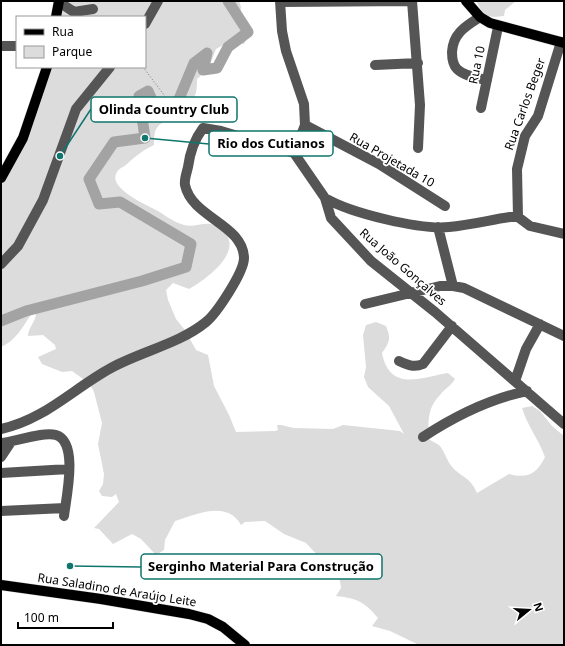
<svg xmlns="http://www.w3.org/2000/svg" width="565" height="646" font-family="'Noto Sans',sans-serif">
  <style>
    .green { fill: #dcdcdc }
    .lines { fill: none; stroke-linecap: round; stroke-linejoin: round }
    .river { stroke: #a3a3a3; stroke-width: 11 }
    .major-casing { stroke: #dbdbdb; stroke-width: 11 }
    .path { stroke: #777; stroke-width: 1; stroke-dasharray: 1 2; stroke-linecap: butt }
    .minor { stroke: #555; stroke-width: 10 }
    .major { stroke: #000; stroke-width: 10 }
    .labels { text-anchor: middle; stroke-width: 3.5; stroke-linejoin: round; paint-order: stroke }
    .street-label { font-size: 12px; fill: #000; stroke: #fff }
    .leader { fill: none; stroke: #0f766e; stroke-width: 1.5 }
    .callout-dot { fill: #0f766e; stroke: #fff; stroke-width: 1.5 }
    .callout { fill: #fff; stroke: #0f766e; stroke-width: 1.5 }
    .callout-label { font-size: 13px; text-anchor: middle; font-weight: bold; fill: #000 }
  </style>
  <rect width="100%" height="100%" fill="#fff"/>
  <!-- green -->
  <path class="green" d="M63 1H239L241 7 240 18 249 35 244 44H225L216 49 208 70 197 79C197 89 197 99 187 103 182 123 160 116 155 132 154 136 154 141 154 145 143 150 136 156 127 164 123 168 118 168 116 174 110 188 142 203 152 208 163 213 172 222 184 225 194 228 205 221 214 225 253 244 209 278 189 289L173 283 166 290 168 300 176 319 185 330 196 350 208 355 214 386 229 415 236 432 275 431 278 430 277 425H281L294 428 333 429 343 425 400 431 404 434 389 406 368 387 364 377 366 367 363 335 366 325 376 322 386 326C391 338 390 342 382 353 390 393 422 377 448 373L455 379C450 387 445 388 440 395 427 408 428 422 429 439 432 442 437 443 440 446 444 451 448 463 453 468 464 479 470 477 477 493L509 474C527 479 537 474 545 457 539 440 527 425 522 408L532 406 540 411 552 426 564 436V645H419L390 631 372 626 378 618C365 602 356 598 336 596L341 588 338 568 322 560 306 543 284 534 265 521 245 522 241 525C227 500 197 514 175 521L165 540 164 550 156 555 141 539 132 534 113 544 99 529 94 528 119 502 116 494 112 497 102 496 99 491 103 484 104 474 98 444 102 423 94 392 90 384 72 371 62 372 42 364 38 357 56 349 55 345 43 335 28 336C28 327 36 322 36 313H32C23 326 16 341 1 347V184L22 146 50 67H145V17H61Z
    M476 1H516L505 10 504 16 494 17 484 15Z"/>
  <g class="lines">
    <!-- river -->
    <path class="river" d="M1 321 26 311 142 281 186 267 191 244 120 202 99 204 89 179 114 142 145 138 139 96 148 91 155 107 174 111 194 63 207 53 203 70 217 68 228 47 248 32 228 1"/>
    <!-- major casing -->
    <g class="major-casing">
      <path id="major" d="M466 1 480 17 490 23 564 43
        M56 17 59 1
        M1 178 23 138 47 67
        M1 585 101 599 189 614 208 619 223 627 245 645"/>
    </g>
    <!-- path -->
    <path class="path" d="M143 67 173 107"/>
    <!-- minor -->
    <path class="minor" d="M280 1 282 31 286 51 304 104 305 125 294 153
      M412 1 420 105 418 148
      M59 2 74 12 93 9
      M280 2 412 1
      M480 17C466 26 453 33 452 52 452 58 453 65 457 69 464 76 477 78 487 80
      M145 24 158 1
      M1 46H17
      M375 65 418 63
      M481 108 498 27
      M305 125 379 164 445 206
      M294 153 325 198 331 218 371 261 435 312 564 424
      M325 198C350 213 420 230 449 227 470 225 490 220 510 217H518L517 169 525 136 538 116 561 42
      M518 217 530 226 564 234
      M438 227 453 286
      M1 264 18 246 43 200 76 109 110 67
      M365 304 440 286H453L464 288 564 336
      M399 361C408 365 414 368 423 364L452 326
      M515 381 526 349 540 324
      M1 429C44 420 74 388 111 368 142 351 179 344 206 322 217 313 244 272 244 258 243 224 192 218 185 185 184 179 187 172 188 167 190 152 194 140 203 128L221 131 294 153
      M423 437C455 416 489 399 527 391
      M1 443C15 442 43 431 56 435 79 442 66 498 64 516
      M1 457 11 442
      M1 473 69 469
      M1 511 65 508"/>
    <!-- major -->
    <use href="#major" class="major"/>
  </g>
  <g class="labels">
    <!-- street labels -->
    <g class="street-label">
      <text transform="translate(477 65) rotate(-78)" y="4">Rua 10</text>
      <text transform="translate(525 104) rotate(-70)" y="4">Rua Carlos Beger</text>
      <text transform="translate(392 160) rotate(30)" y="4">Rua Projetada 10</text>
      <text transform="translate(403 267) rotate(41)" y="4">Rua João Gonçalves</text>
      <text transform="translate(117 590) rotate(9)" y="4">Rua Saladino de Araújo Leite</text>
    </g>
  </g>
  <!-- callouts -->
  <path class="leader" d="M60 156L91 109M145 138L209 144M70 566L141 567"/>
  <g class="callout-dot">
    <circle cx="60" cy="156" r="4"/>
    <circle cx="145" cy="138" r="4"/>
    <circle cx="70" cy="566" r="4"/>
  </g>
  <g class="callout">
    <rect x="91" y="97" width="146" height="25" rx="4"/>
    <rect x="209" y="131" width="124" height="25" rx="4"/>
    <rect x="141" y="554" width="241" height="25" rx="4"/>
  </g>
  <g class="callout-label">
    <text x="164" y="114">Olinda Country Club</text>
    <text x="271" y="148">Rio dos Cutianos</text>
    <text x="261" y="571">Serginho Material Para Construção</text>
  </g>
  <!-- border -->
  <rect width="565" height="646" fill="none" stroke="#000000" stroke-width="4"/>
  <!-- legend -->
  <rect x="16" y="16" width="130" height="52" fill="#ffffff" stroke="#999999"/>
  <rect x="24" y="29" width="20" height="6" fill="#000000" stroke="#999999"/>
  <text x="52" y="36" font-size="12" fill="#000000">Rua</text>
  <rect x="24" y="46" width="20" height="12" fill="#dcdcdc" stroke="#999999"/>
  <text x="52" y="56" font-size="12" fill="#000000">Parque</text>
  <!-- north arrow -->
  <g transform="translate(529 610) rotate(72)" stroke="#ffffff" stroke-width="3" paint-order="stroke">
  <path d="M0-3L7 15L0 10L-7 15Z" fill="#000000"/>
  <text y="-6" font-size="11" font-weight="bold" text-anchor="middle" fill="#000000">N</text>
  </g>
  <!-- scale -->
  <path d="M18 622v6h95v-6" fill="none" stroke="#000000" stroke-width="2"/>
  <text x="24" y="622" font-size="12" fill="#000000" stroke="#ffffff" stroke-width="3" paint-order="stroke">100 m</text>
</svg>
